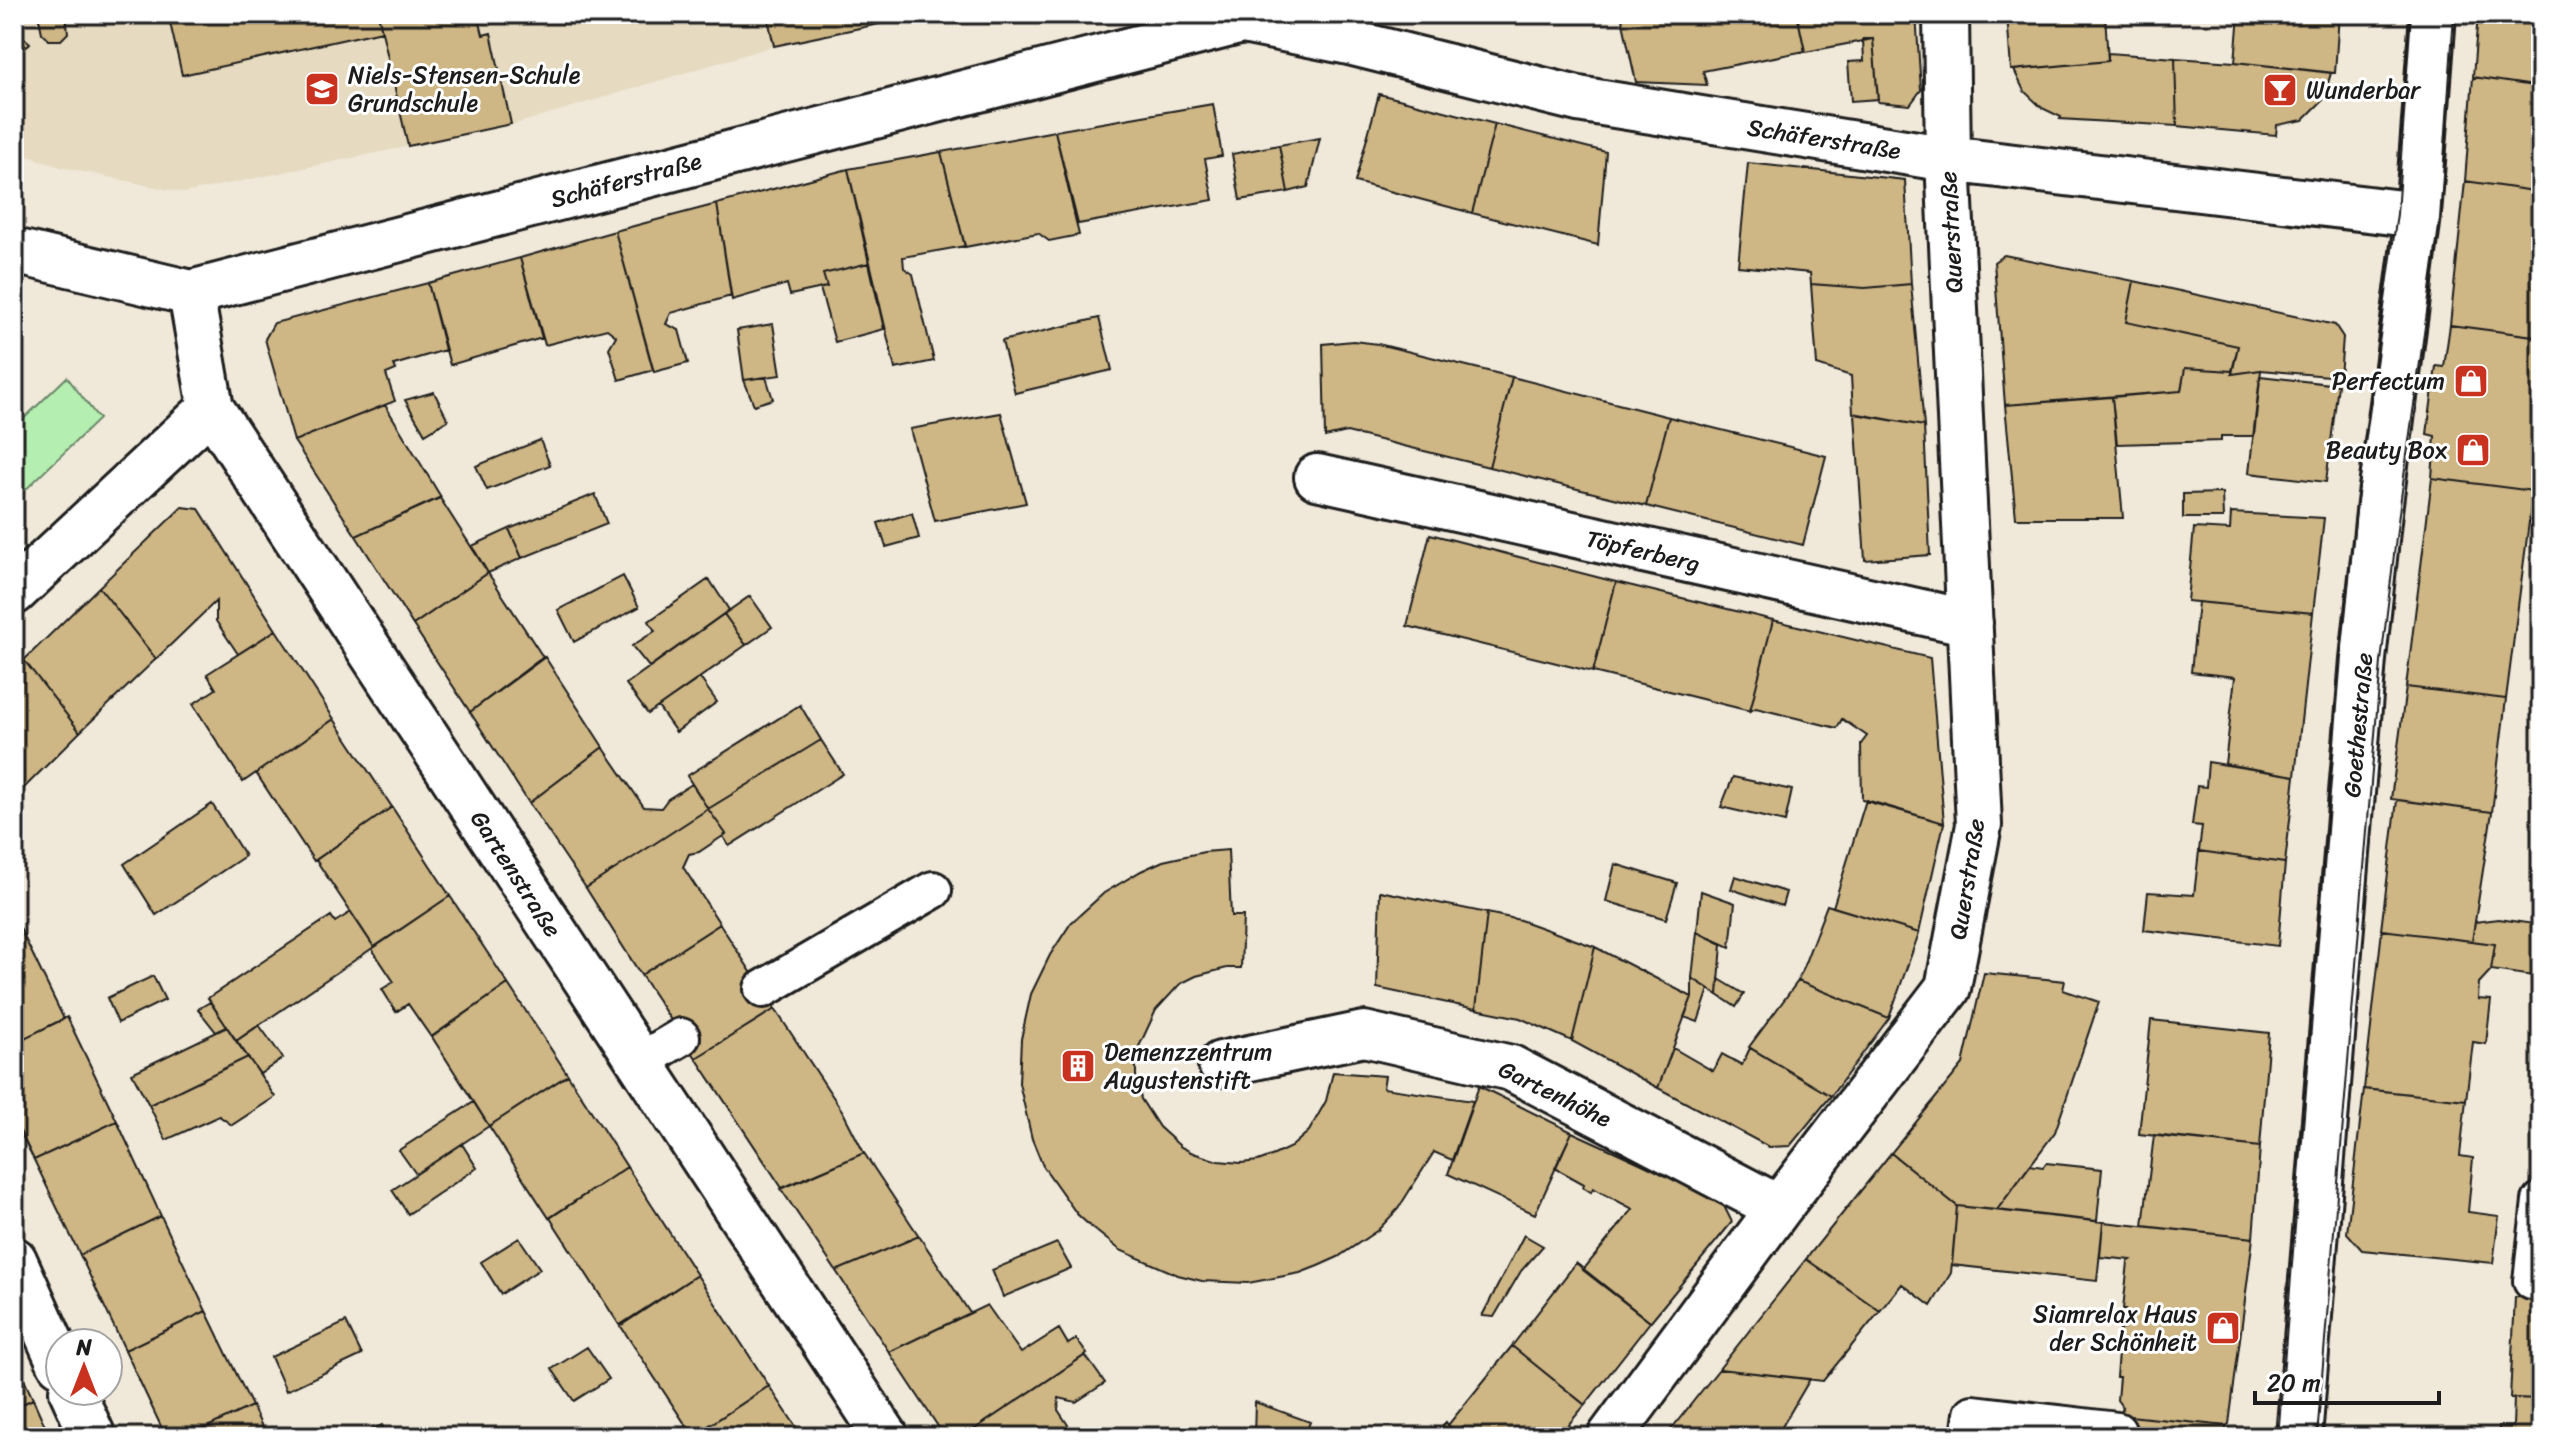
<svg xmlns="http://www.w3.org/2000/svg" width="2555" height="1451" font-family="Sriracha,sans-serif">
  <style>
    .built { fill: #e6dac0 }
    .green { fill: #b5eeb1; stroke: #688566; stroke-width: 2 }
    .building { fill: #ceb685; stroke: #1c1c1c; stroke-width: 2 }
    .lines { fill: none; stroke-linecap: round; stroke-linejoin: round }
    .service-casing { stroke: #1c1c1c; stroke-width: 42 }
    .minor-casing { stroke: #1c1c1c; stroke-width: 50 }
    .service { stroke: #fff; stroke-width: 36 }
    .minor { stroke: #fff; stroke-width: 44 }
    .tram { stroke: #1c1c1c; stroke-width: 2 }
    .labels { text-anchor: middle; stroke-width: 6; stroke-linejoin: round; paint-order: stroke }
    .poi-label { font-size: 24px; fill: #1c1c1c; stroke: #fff; text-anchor: start }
    .street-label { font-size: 24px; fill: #1c1c1c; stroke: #fff }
  </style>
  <rect width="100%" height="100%" fill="#f0e9da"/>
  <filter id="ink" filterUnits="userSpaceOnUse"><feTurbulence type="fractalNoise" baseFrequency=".0125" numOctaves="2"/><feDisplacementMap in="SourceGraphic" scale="16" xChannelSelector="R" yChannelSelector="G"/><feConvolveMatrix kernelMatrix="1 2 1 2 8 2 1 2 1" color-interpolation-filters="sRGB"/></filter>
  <g filter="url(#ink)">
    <!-- built -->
    <path class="built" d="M14 14H926L774 46 516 124 184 193 60 167 14 151Z"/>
    <!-- green -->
    <path class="green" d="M67 377 99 419 14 501V428Z"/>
    <!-- building -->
    <path class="building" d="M14 14H26V18L20 19 23 37 30 43 27 47 19 42 14 43Z
      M38 14H66L68 33 61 40H49L42 33Z
      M168 14H378L382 31 182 75Z
      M378 14H478L483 35 491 33 511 124 408 146Z
      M767 14H926L774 46Z
      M1621 14H1797L1805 51 1703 71 1707 85 1636 82Z
      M1797 14H1916L1921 90 1910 105 1878 102 1873 39 1805 52Z
      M2007 14H2105L2108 61 2011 70Z
      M2239 14H2339L2335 73 2235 62Z
      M2478 14H2541V87L2473 77Z
      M1863 39H1873L1878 99 1851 101 1848 62 1864 61Z
      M2108 53 2175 58 2177 126 2060 119 2061 117 2042 108 2024 91 2014 70 2108 61Z
      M2175 58 2235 62 2331 73 2323 100 2303 120 2277 125 2276 135 2177 126Z
      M2473 77 2541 87V192L2465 181Z
      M1379 94 1495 124 1472 213 1355 182Z
      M1213 104 1222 156 1205 159 1213 200 1078 224 1055 131Z
      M1495 124 1606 152 1598 245 1472 213Z
      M1055 131 1079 235 1049 241 1038 233 965 247 941 152Z
      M1320 138 1308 187 1288 192 1279 145Z
      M1279 145 1288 192 1240 200 1232 154Z
      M941 152 965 246 903 257 904 268 913 274 934 361 895 369 848 169Z
      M1748 163 1905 180 1911 284 1865 288 1811 284 1810 273 1738 266Z
      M848 169 869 263 823 274 827 287 790 295 787 284 732 300 717 204Z
      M2465 181 2541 192V337L2450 325Z
      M717 204 731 296 671 313 666 324 679 330 688 363 654 372 615 231Z
      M615 231 653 370 619 380 609 348 616 336 607 329 545 345 520 258Z
      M2004 255 2134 281 2126 322 2238 346 2232 371 2185 368 2181 391 2005 405 1994 262Z
      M520 258 542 338 450 365 428 283Z
      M869 263 884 329 835 342 820 288 827 287 823 274Z
      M2134 281 2335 325 2343 337 2340 377 2261 370 2232 374 2238 346 2126 322Z
      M428 283 445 350 394 365 396 370 386 374 395 401 294 441 265 339 274 323Z
      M1811 284 1865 288 1911 284 1924 426 1853 413 1851 376 1817 365Z
      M1099 318 1112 370 1015 393 1002 341Z
      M773 324 781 375 744 380 737 330Z
      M2450 325 2541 337V483H2538L2533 491 2432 478 2435 436 2427 434 2436 366 2444 367Z
      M1353 341 1378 344 1512 377 1489 467 1347 432 1325 437 1323 344Z
      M2185 368 2232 371V374L2261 370 2254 436H2221V441L2117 444 2112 397 2181 391Z
      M2260 376 2338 385 2326 482 2249 473Z
      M766 377 773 399 754 405 744 380Z
      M1512 377 1669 417 1646 506 1489 467Z
      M434 392 448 420 425 434 405 400Z
      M2112 397 2123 518H2016L2005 405Z
      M385 405 441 497 356 536 294 441Z
      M1001 413 1026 503 935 521 910 429Z
      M1855 414 1924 426 1930 555 1865 560Z
      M1669 417 1826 456 1803 545 1646 506Z
      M540 440 550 465 487 490 476 466Z
      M2432 478 2533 491 2506 699 2406 687Z
      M2222 493 2223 518H2183V494Z
      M595 494 607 524 522 558 509 529Z
      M440 498 488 573 413 625 356 536Z
      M182 507 199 509 276 630 238 654 216 621V601L156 659 99 587Z
      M912 513 919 538 886 547 878 523Z
      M2231 513 2324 518 2313 613 2187 601 2194 528 2230 530Z
      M509 529 522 558 488 573 472 546Z
      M1430 534 1616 582 1593 672 1407 626Z
      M488 573 543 657 470 712 413 625Z
      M623 576 639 607 574 642 558 610Z
      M709 579 729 610 649 667 632 646 655 631 649 621Z
      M1616 582 1773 620 1750 711 1593 672Z
      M99 587 156 659 80 732 24 660Z
      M750 596 772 627 746 645 724 614Z
      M2198 602 2313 613 2295 776 2225 764 2235 677 2191 672Z
      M724 614 746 645 648 714 626 684Z
      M1773 620 1930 658 1944 823 1862 800 1861 744 1867 736 1842 719 1837 728 1756 708 1750 711Z
      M276 630 334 719 243 782 193 704 216 689 207 674Z
      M545 657 603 747 529 803 470 712Z
      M24 660 80 732 18 794 14 788V669Z
      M700 678 717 702 676 732 658 707Z
      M2406 687 2506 699 2492 812 2391 799Z
      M800 705 821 740 708 809 687 776Z
      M334 719 392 807 314 861 256 773Z
      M821 740 843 774 729 846 723 836 726 834 708 809Z
      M603 747 644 807 661 808 668 799 692 784 708 809 586 888 529 803Z
      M2208 762 2295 776 2285 863 2199 851 2202 826 2192 825 2197 786 2206 787Z
      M1733 777 1792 790 1785 822 1721 807Z
      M1866 800 1944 823 1919 933 1833 907Z
      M2397 800 2492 812 2472 941 2381 930Z
      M212 804 245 856 156 915 124 864Z
      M392 807 450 896 374 947 316 860Z
      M708 809 726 834 699 852 689 854 683 867 720 924 641 975 586 888Z
      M1228 850 1231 916H1243L1241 968H1227L1196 976 1180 984 1156 1010 1136 1053V1076L1141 1099 1159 1127 1181 1147 1193 1153 1218 1161 1241 1163 1258 1161 1274 1155 1291 1147 1309 1131 1326 1101 1333 1072 1385 1076 1383 1088 1473 1101 1452 1160 1434 1152 1398 1209 1378 1230 1338 1257 1318 1266 1300 1273 1248 1283 1202 1281 1178 1275 1120 1250 1090 1226 1077 1214 1043 1166 1032 1139 1019 1083 1021 1039 1031 994 1050 955 1071 923 1104 893 1141 871 1163 861 1204 852Z
      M2199 851 2285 863 2278 946 2144 930 2148 892 2194 895Z
      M1615 864 1677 883 1666 919 1606 901Z
      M1735 876 1786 892 1782 906 1731 889Z
      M1380 891 1487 913 1476 1009 1377 988Z
      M1701 891 1735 903 1730 947 1697 932Z
      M450 896 508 984 431 1037 408 1004 396 1012 382 989 394 982 372 949Z
      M1827 905 1919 933 1889 1018 1798 981Z
      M351 912 374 947 236 1041 208 998 331 916 335 922Z
      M1487 913 1520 920 1595 947 1572 1041 1520 1018 1476 1009Z
      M14 916 64 1019 14 1043Z
      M2499 919 2541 925V977L2491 970 2495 944 2472 941 2475 922Z
      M720 924 775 1009 696 1058 641 975Z
      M2382 930 2495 944 2491 970 2479 983 2478 999 2491 1000 2486 1044 2473 1042 2466 1100 2364 1089Z
      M1697 932 1722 944 1718 995 1692 978Z
      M1595 947 1692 997 1658 1088 1572 1041Z
      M1984 973 2065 981 2063 990 2099 1002 2055 1132 1997 1210 1957 1206 1891 1153 1963 1064Z
      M153 976 165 1000 118 1023 107 998Z
      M1692 978 1709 989 1698 1022 1684 1017 1692 997Z
      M1719 979 1744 994 1736 1007 1718 995Z
      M1798 981 1889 1018 1831 1096 1749 1047Z
      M508 984 568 1075 489 1126 432 1037Z
      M210 1002 227 1027 216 1032 198 1009Z
      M775 1009 843 1112 864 1153 782 1188 696 1058Z
      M67 1017 117 1121 34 1160 14 1119V1043Z
      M2151 1020 2269 1033 2260 1147 2139 1134Z
      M259 1025 283 1058 260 1074 236 1041Z
      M227 1027 248 1057 149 1105 132 1073Z
      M1673 1048 1713 1071 1722 1054 1742 1065 1750 1048 1831 1096 1790 1146 1769 1147 1658 1088Z
      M248 1057 275 1097 232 1125 219 1116 166 1140 149 1105Z
      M568 1075 627 1167 549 1218 489 1126Z
      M1479 1086 1572 1132 1535 1214 1448 1174Z
      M2364 1089 2466 1100 2460 1156 2473 1158 2468 1212 2499 1216 2493 1263 2362 1250 2347 1233Z
      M474 1102 489 1126 416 1174 399 1150Z
      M117 1121 161 1216 80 1255 34 1160Z
      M1572 1132 1721 1200 1732 1222 1650 1322 1583 1270 1633 1209 1593 1188 1591 1192 1583 1187 1584 1184 1555 1168Z
      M2154 1135 2260 1147 2253 1238 2143 1226Z
      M462 1144 477 1168 408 1214 392 1190Z
      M864 1153 919 1236 836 1271 781 1189Z
      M1891 1153 1957 1206 1951 1273 1931 1306 1902 1284 1880 1311 1806 1259Z
      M2046 1163 2102 1169 2097 1221 1997 1210 2030 1165 2043 1167Z
      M627 1167 697 1275 620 1326 550 1218Z
      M1957 1206 2103 1222 2097 1281 1952 1265Z
      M161 1216 206 1311 125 1350 80 1255Z
      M2103 1222 2253 1238 2229 1424 2226 1426 2120 1415 2123 1408 2117 1400 2119 1377H2116L2120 1329H2124L2126 1309H2123L2128 1262 2131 1260 2100 1257Z
      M1524 1235 1543 1246 1521 1271 1494 1317 1482 1316Z
      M919 1236 970 1313 889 1352 836 1271Z
      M519 1238 540 1269 501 1294 481 1262Z
      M1057 1243 1071 1268 1003 1297 992 1270Z
      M1806 1259 1880 1311 1823 1381 1719 1369Z
      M1576 1263 1650 1322 1585 1405 1512 1346Z
      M697 1275 769 1386 693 1436 620 1325Z
      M2515 1297 2541 1298V1399L2510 1398Z
      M987 1305 1021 1353 1059 1329 1068 1344 1076 1339 1087 1354 963 1437H945L889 1352Z
      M206 1311 252 1406 186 1437H166L125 1350Z
      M346 1322 362 1355 286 1391 271 1357Z
      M1512 1346 1585 1405 1558 1437H1463L1448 1425Z
      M587 1347 609 1379 574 1401 552 1369Z
      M1085 1355 1105 1383 1076 1402 1059 1398 1058 1410 1076 1437H963Z
      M14 1358 33 1399 14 1408Z
      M1719 1369 1810 1379 1776 1437H1665Z
      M769 1386 803 1437H693V1436Z
      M2514 1398 2541 1399V1437H2499V1426L2513 1427Z
      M33 1399 50 1437H14V1408Z
      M1255 1402 1310 1422 1304 1437H1254Z
      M252 1406 267 1437H186Z
      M2120 1415 2226 1426V1437H2118Z
      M1446 1422 1448 1425 1463 1437H1434Z
      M382 1425 387 1437H355Z"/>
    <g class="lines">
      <!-- service casing -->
      <g class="service-casing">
        <path id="service" d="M763 989 933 890
          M639 1062 681 1037
          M2532 1281 2541 1201
          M1970 1437 1973 1414 2117 1431"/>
      </g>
      <!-- minor casing -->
      <g class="minor-casing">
        <path id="minor" d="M1238 20 1349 42 1578 99 1948 159 2418 215
          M14 251 191 293 1269 14
          M191 293 211 408 886 1437
          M1317 477 1970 623
          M14 592 211 408
          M1221 1064 1364 1034 1511 1068 1779 1208
          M14 1260 60 1363
          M72 1391 93 1437
          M1610 1437 1779 1208 1948 988 1979 825 1948 159 1946 14
          M2299 1437 2363 659 2380 503 2418 215 2433 14"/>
      </g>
      <!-- service -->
      <use href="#service" class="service"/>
      <!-- minor -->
      <use href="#minor" class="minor"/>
      <!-- tram -->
      <path class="tram" d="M2278 1437 2341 657 2357 501 2397 214 2411 14
        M2317 1437 2381 662 2400 505 2440 219 2454 14"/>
    </g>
  </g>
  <!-- icons -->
  <defs>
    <g id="school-square" transform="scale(1.8)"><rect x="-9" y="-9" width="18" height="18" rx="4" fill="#c8321e" stroke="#fff"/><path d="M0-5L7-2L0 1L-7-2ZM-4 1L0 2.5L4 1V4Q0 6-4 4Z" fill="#fff"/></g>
    <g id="bar-square" transform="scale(1.8)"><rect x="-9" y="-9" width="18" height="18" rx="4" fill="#c8321e" stroke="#fff"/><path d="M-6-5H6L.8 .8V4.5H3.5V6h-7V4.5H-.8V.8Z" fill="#fff"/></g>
    <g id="shop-square" transform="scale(1.8)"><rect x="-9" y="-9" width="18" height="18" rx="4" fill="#c8321e" stroke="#fff"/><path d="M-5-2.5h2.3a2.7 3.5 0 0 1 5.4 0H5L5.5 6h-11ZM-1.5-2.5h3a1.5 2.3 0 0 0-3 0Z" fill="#fff"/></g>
    <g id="building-square" transform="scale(1.8)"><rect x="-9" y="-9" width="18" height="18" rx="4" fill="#c8321e" stroke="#fff"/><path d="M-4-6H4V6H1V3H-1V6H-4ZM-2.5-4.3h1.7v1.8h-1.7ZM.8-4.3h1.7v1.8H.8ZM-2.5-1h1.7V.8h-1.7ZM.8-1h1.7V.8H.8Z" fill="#fff"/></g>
  </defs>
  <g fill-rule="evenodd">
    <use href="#school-square" x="322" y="89"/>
    <use href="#bar-square" x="2280" y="90"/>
    <use href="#shop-square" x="2471" y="381"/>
    <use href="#shop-square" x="2473" y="450"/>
    <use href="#building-square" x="1078" y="1066"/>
    <use href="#shop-square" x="2223" y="1328"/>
  </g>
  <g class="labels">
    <!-- poi labels -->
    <g class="poi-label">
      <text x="348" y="83">Niels-Stensen-Schule<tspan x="348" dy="28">Grundschule</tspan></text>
      <text x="2306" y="98">Wunderbar</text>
      <text x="2445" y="389" text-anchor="end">Perfectum</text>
      <text x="2447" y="458" text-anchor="end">Beauty Box</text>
      <text x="1104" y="1060">Demenzzentrum<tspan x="1104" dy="28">Augustenstift</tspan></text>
      <text x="2197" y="1322" text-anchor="end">Siamrelax Haus<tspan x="2197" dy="28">der Schönheit</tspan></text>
    </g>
    <!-- street labels -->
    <g class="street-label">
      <text transform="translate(1824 139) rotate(9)" y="8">Schäferstraße</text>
      <text transform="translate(626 180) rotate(-15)" y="8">Schäferstraße</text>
      <text transform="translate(1951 232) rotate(-93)" y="8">Querstraße</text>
      <text transform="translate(1643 551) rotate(13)" y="8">Töpferberg</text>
      <text transform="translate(2358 725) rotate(-85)" y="8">Goethestraße</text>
      <text transform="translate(516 874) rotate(57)" y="8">Gartenstraße</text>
      <text transform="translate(1967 879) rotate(-81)" y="8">Querstraße</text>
      <text transform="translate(1555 1094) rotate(26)" y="8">Gartenhöhe</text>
    </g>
  </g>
  <!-- margin -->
  <rect width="2555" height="1451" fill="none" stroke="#fff" stroke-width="48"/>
  <rect x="24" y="24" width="2507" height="1403" fill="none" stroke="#1c1c1c" stroke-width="3" filter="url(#ink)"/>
  <!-- north arrow -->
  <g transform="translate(84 1367)"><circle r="38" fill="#ffffff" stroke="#a4a4a4" stroke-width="2"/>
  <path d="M0-6L14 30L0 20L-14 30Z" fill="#c8321e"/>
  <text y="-12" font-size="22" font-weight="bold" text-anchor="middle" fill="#1c1c1c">N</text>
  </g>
  <!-- scale -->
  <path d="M2255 1391v12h184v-12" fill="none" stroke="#1c1c1c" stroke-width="4"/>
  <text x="2267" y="1391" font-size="24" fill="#1c1c1c" stroke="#ffffff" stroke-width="6" paint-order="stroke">20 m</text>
</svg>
